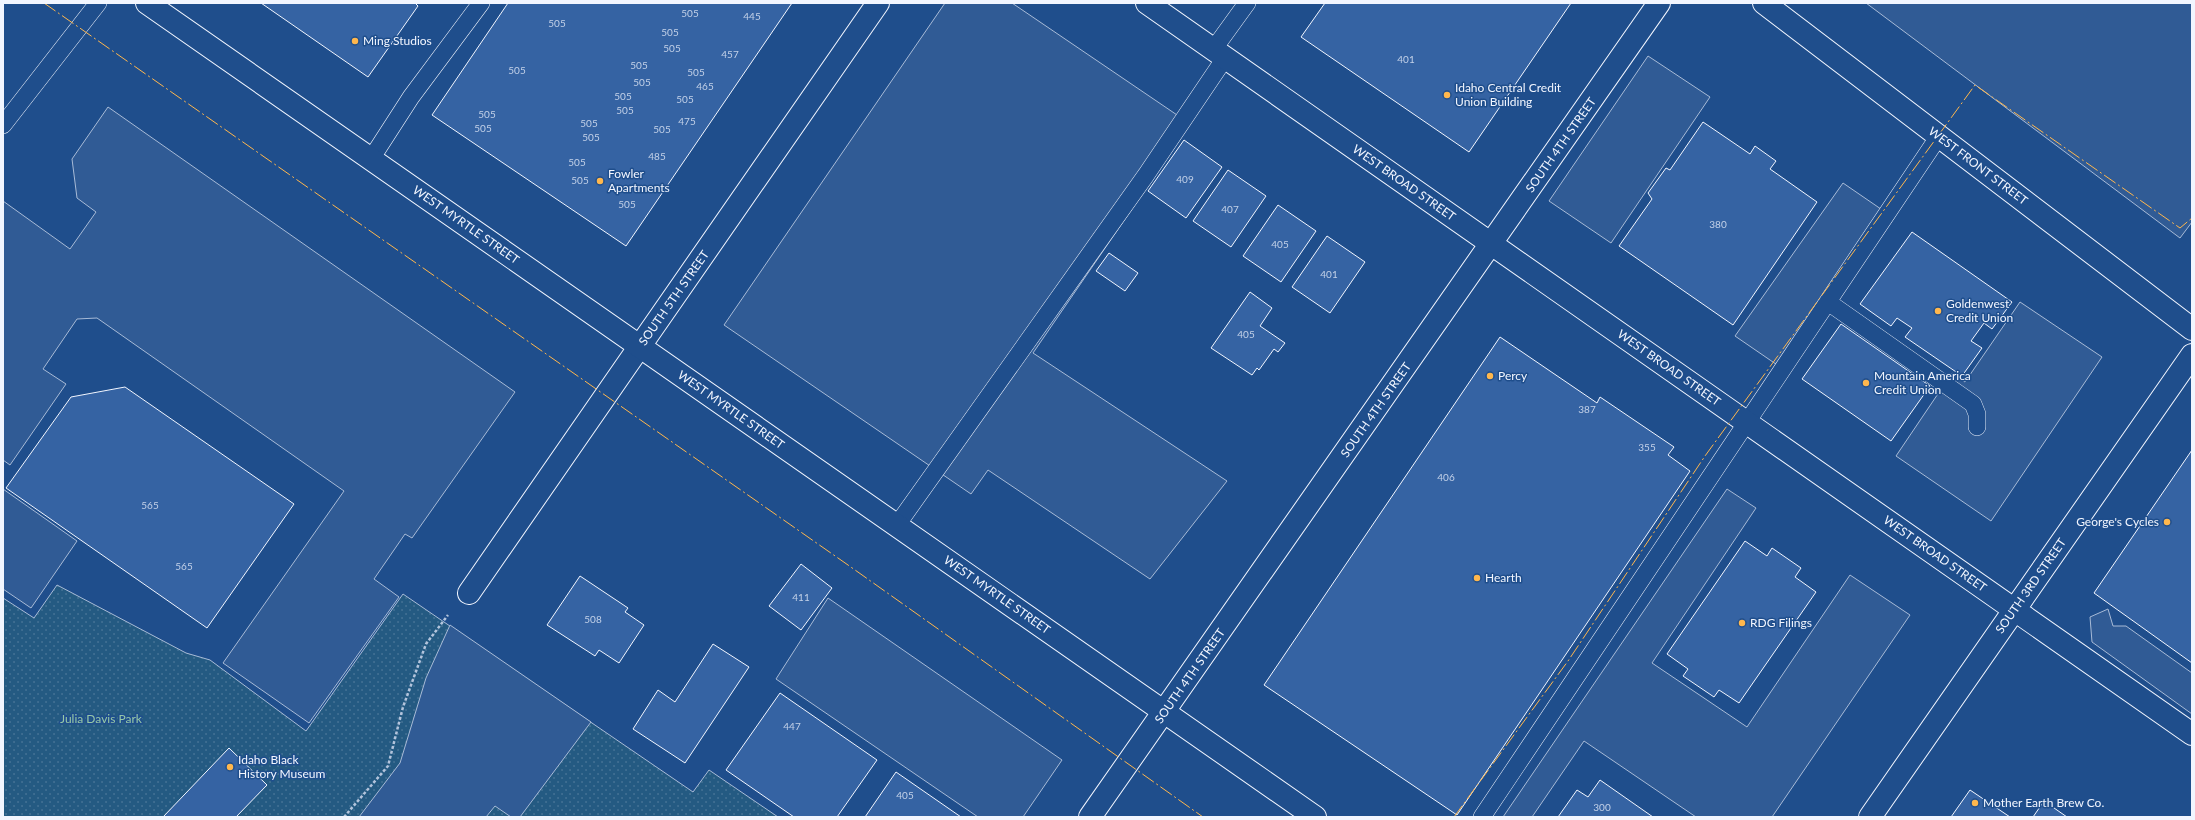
<svg xmlns="http://www.w3.org/2000/svg" width="2195" height="820" font-family="Lato,sans-serif">
  <style>
    .grass { fill: url(#grass-dots); stroke: #a8bbd7 }
    .parking { fill: #305b95; stroke: #a8bbd7 }
    .building { fill: #3563a3; stroke: #f2f6ff }
    .lines { fill: none; stroke-linecap: round; stroke-linejoin: round }
    .lane-casing { stroke: #f2f6ff; stroke-width: 18 }
    .street-casing { stroke: #f2f6ff; stroke-width: 24 }
    .secondary-casing { stroke: #f2f6ff; stroke-width: 24 }
    .primary-casing { stroke: #f2f6ff; stroke-width: 24 }
    .path { stroke: #b3c4dc; stroke-width: 2.5; stroke-dasharray: 3 2; stroke-linecap: butt }
    .lane { stroke: #1f4e8c; stroke-width: 17 }
    .street { stroke: #1f4e8c; stroke-width: 22 }
    .secondary { stroke: #1f4e8c; stroke-width: 22 }
    .primary { stroke: #1f4e8c; stroke-width: 22 }
    .power { stroke: #ffb74d; stroke-width: 1; stroke-dasharray: 14 3 2 3; stroke-linecap: butt }
    .poi-dot { fill: #ffb74d; stroke: #1f4e8c; stroke-width: 1.5 }
    .labels { text-anchor: middle; stroke-width: 3; stroke-linejoin: round; paint-order: stroke }
    .number-label { font-size: 10px; fill: #c3d1e8 }
    .poi-label { font-size: 12px; fill: #f2f6ff; stroke: #1f4e8c; text-anchor: start }
    .street-label { font-size: 12px; fill: #f2f6ff; stroke: #1f4e8c }
    .park-label { font-size: 12px; fill: #97c8a6; stroke: #1f4e8c }
  </style>
  <defs>
    <pattern id="grass-dots" width="8" height="8" patternUnits="userSpaceOnUse"><rect width="8" height="8" fill="#245a82"/><path d="M2 2h.1M6 6h.1" fill="none" stroke="#447295" stroke-width="1.8" stroke-linecap="round"/></pattern>
  </defs>
  <rect width="100%" height="100%" fill="#1f4e8c"/>
  <!-- grass -->
  <path class="grass" d="M57 585 186 653 210 660 306 731 403 594 693 792 709 770 778 817H3V598L34 618Z"/>
  <!-- parking -->
  <path class="parking" d="M945 3H1012L1180 117V139L1033 353 1227 481 1150 579 988 470 971 494 724 325Z
    M1866 3H2192V222L2180 238Z
    M1648 56 1710 97 1611 243 1549 201Z
    M108 107 515 392 412 538 405 534 374 579 399 597 309 723 223 663 344 491 97 318 77 319 43 369 66 384 10 465 3 460V201L70 249 96 212 77 198 72 159Z
    M1843 183 1894 218 1786 371 1735 336Z
    M2020 302 2102 357 1991 521 1896 456 1952 373 1965 382Z
    M3 489 77 541 31 608 3 589Z
    M1727 489 1756 508 1652 663 1747 727 1850 575 1910 615 1772 817H1696L1584 741 1532 817H1503Z
    M828 598 1062 760 1023 817H978L776 679Z
    M2108 609 2113 626H2126L2192 673V714L2092 642 2090 617Z
    M450 625 591 722 520 817H511L495 806 486 817H359L400 763 426 678Z"/>
  <!-- building -->
  <path class="building" d="M261 3H415L418 6 368 77Z
    M508 3H792L626 246 432 115Z
    M1325 3H1571L1469 152 1301 37Z
    M1703 122 1750 154 1755 146 1776 161 1770 169 1817 202 1733 325 1619 246 1652 199 1648 193 1666 168 1670 170Z
    M1184 140 1222 167 1186 218 1148 191Z
    M1228 170 1266 196 1231 247 1193 221Z
    M1278 205 1316 231 1281 282 1243 256Z
    M1912 232 2012 302 1992 329 1984 323 1971 341 1982 348 1962 376 1905 337 1912 328 1897 318 1891 326 1860 304Z
    M1327 236 1365 262 1330 313 1292 287Z
    M1109 253 1138 273 1125 291 1096 271Z
    M1250 292 1272 308 1260 326 1285 343 1278 352 1274 349 1259 370 1257 368 1252 375 1211 348Z
    M1841 324 1930 386 1891 441 1802 379Z
    M1500 337 1597 403 1600 397 1674 447 1668 455 1690 471 1457 815 1264 685Z
    M125 387 294 504 207 628 6 488 71 397Z
    M2192 450V663L2094 593Z
    M1745 541 1767 556 1772 548 1801 568 1795 577 1816 592 1739 703 1719 690 1714 697 1683 676 1688 669 1667 654Z
    M801 564 832 588 801 630 769 606Z
    M580 576 628 608 625 612 644 625 619 663 599 650 595 656 547 625Z
    M713 644 749 667 685 763 633 729 658 690 675 702Z
    M780 693 877 760 837 817H794L726 770Z
    M229 748 267 785 236 817H163Z
    M896 772 961 817H865Z
    M1600 780 1653 817H1558L1577 790 1588 797Z
    M1970 790 2010 817H1951Z
    M2044 801 2067 817H2033Z"/>
  <g class="lines">
    <!-- lane casing -->
    <g class="lane-casing">
      <path id="lane" d="M1213 50 1247 3
        M3 125 98 3
        M371 159 411 97 481 3
        M1828 302 1973 404 1977 414V427
        M897 525 1146 175 1225 58
        M1482 817 1939 136"/>
    </g>
    <!-- street casing -->
    <g class="street-casing">
      <path id="street" d="M1147 3 2192 734
        M469 593 640 346
        M1090 817 1659 3
        M1870 817 2192 355"/>
    </g>
    <!-- secondary casing -->
    <g class="secondary-casing">
      <path id="secondary" d="M640 346 878 3"/>
    </g>
    <!-- primary casing -->
    <g class="primary-casing">
      <path id="primary" d="M147 3 1315 817
        M1764 3 2192 329"/>
    </g>
    <!-- path -->
    <path class="path" d="M344 817 388 766 403 707 426 644 448 615"/>
    <!-- lane -->
    <use href="#lane" class="lane"/>
    <!-- street -->
    <use href="#street" class="street"/>
    <!-- secondary -->
    <use href="#secondary" class="secondary"/>
    <!-- primary -->
    <use href="#primary" class="primary"/>
    <!-- power -->
    <path class="power" d="M44 3 848 565 1203 817
      M1454 817 1568 661 1705 456 1975 85 2180 228 2192 218"/>
  </g>
  <!-- markers -->
  <g class="poi-dot">
    <circle cx="355" cy="41" r="4"/>
    <circle cx="1447" cy="95" r="4"/>
    <circle cx="600" cy="181" r="4"/>
    <circle cx="1938" cy="311" r="4"/>
    <circle cx="1490" cy="376" r="4"/>
    <circle cx="1866" cy="383" r="4"/>
    <circle cx="2167" cy="522" r="4"/>
    <circle cx="1477" cy="578" r="4"/>
    <circle cx="1742" cy="623" r="4"/>
    <circle cx="230" cy="767" r="4"/>
    <circle cx="1975" cy="803" r="4"/>
  </g>
  <g class="labels">
    <!-- number labels -->
    <g class="number-label">
      <text x="690" y="17">505</text>
      <text x="752" y="20">445</text>
      <text x="557" y="27">505</text>
      <text x="670" y="36">505</text>
      <text x="672" y="52">505</text>
      <text x="730" y="58">457</text>
      <text x="1406" y="63">401</text>
      <text x="639" y="69">505</text>
      <text x="517" y="74">505</text>
      <text x="696" y="76">505</text>
      <text x="642" y="86">505</text>
      <text x="705" y="90">465</text>
      <text x="623" y="100">505</text>
      <text x="685" y="103">505</text>
      <text x="625" y="114">505</text>
      <text x="487" y="118">505</text>
      <text x="687" y="125">475</text>
      <text x="589" y="127">505</text>
      <text x="483" y="132">505</text>
      <text x="662" y="133">505</text>
      <text x="591" y="141">505</text>
      <text x="657" y="160">485</text>
      <text x="577" y="166">505</text>
      <text x="1185" y="183">409</text>
      <text x="580" y="184">505</text>
      <text x="627" y="208">505</text>
      <text x="1230" y="213">407</text>
      <text x="1718" y="228">380</text>
      <text x="1280" y="248">405</text>
      <text x="1329" y="278">401</text>
      <text x="1246" y="338">405</text>
      <text x="1587" y="413">387</text>
      <text x="1647" y="451">355</text>
      <text x="1446" y="481">406</text>
      <text x="150" y="509">565</text>
      <text x="184" y="570">565</text>
      <text x="801" y="601">411</text>
      <text x="593" y="623">508</text>
      <text x="792" y="730">447</text>
      <text x="905" y="799">405</text>
      <text x="1602" y="811">300</text>
    </g>
    <!-- poi labels -->
    <g class="poi-label">
      <text x="363" y="45">Ming Studios</text>
      <text x="1455" y="92">Idaho Central Credit<tspan x="1455" dy="14">Union Building</tspan></text>
      <text x="608" y="178">Fowler<tspan x="608" dy="14">Apartments</tspan></text>
      <text x="1946" y="308">Goldenwest<tspan x="1946" dy="14">Credit Union</tspan></text>
      <text x="1498" y="380">Percy</text>
      <text x="1874" y="380">Mountain America<tspan x="1874" dy="14">Credit Union</tspan></text>
      <text x="2159" y="526" text-anchor="end">George's Cycles</text>
      <text x="1485" y="582">Hearth</text>
      <text x="1750" y="627">RDG Filings</text>
      <text x="238" y="764">Idaho Black<tspan x="238" dy="14">History Museum</tspan></text>
      <text x="1983" y="807">Mother Earth Brew Co.</text>
    </g>
    <!-- street labels -->
    <g class="street-label">
      <text transform="translate(1561 145) rotate(-55)" y="4">SOUTH 4TH STREET</text>
      <text transform="translate(1978 166) rotate(37)" y="4">WEST FRONT STREET</text>
      <text transform="translate(1404 183) rotate(35)" y="4">WEST BROAD STREET</text>
      <text transform="translate(466 225) rotate(35)" y="4">WEST MYRTLE STREET</text>
      <text transform="translate(674 298) rotate(-55)" y="4">SOUTH 5TH STREET</text>
      <text transform="translate(1669 368) rotate(35)" y="4">WEST BROAD STREET</text>
      <text transform="translate(731 410) rotate(35)" y="4">WEST MYRTLE STREET</text>
      <text transform="translate(1376 410) rotate(-55)" y="4">SOUTH 4TH STREET</text>
      <text transform="translate(1935 554) rotate(35)" y="4">WEST BROAD STREET</text>
      <text transform="translate(2031 586) rotate(-55)" y="4">SOUTH 3RD STREET</text>
      <text transform="translate(997 595) rotate(35)" y="4">WEST MYRTLE STREET</text>
      <text transform="translate(1190 676) rotate(-55)" y="4">SOUTH 4TH STREET</text>
    </g>
    <!-- park labels -->
    <g class="park-label">
      <text x="101" y="723">Julia Davis Park</text>
    </g>
  </g>
  <!-- border -->
  <rect width="2195" height="820" fill="none" stroke="#f2f6ff" stroke-width="8"/>
</svg>
